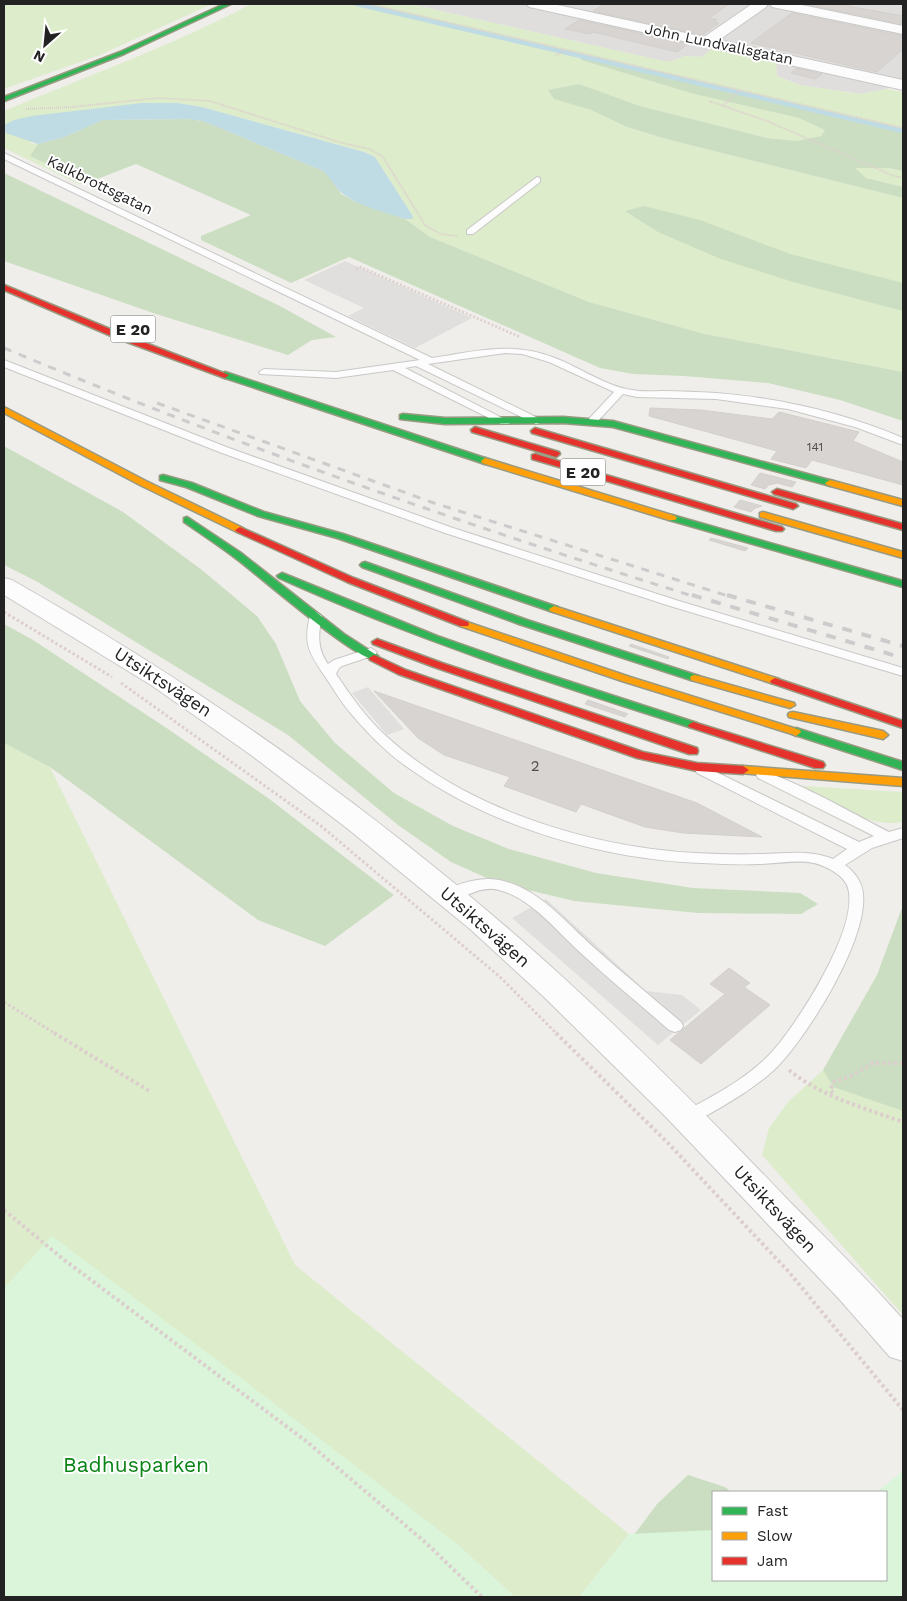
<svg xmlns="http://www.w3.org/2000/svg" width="907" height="1601" font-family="'Work Sans',sans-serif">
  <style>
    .residential { fill: #dfdedc }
    .grass { fill: #ddeccb }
    .forest { fill: #cbdec1 }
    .park { fill: #daf5da }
    .parking { fill: #e0dfde }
    .water { fill: #bfdbe3 }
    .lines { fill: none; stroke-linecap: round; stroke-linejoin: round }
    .stream { stroke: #bfdbe3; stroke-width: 4.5 }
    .building { fill: #d7d4d2; stroke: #d3d0cc }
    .lane-casing { stroke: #c9c8c7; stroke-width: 2 }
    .street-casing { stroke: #c9c8c7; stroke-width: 2 }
    .fast-casing { stroke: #999a82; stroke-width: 3 }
    .slow-casing { stroke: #999a82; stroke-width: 3 }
    .jam-casing { stroke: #999a82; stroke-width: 3 }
    .path-far3 { stroke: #dccecd; stroke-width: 2; stroke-dasharray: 1 1; stroke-linecap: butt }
    .path-far2 { stroke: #dccecd; stroke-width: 2.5; stroke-dasharray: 2 2; stroke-linecap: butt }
    .path-far1 { stroke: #dccecd; stroke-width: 3; stroke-dasharray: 2.5 2.5; stroke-linecap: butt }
    .path { stroke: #dccecd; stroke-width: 4; stroke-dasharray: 3 3; stroke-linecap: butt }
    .lane { fill: #fdfcfc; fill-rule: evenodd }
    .street { fill: #fdfcfc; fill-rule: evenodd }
    .fast { fill: #30b455; fill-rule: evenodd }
    .slow { fill: #ff9f0a; fill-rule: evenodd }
    .jam { fill: #e5322d; fill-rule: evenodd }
    .rail-far1 { stroke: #ccc; stroke-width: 3; stroke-dasharray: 8 8; stroke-linecap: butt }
    .rail { stroke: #ccc; stroke-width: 4; stroke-dasharray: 10 10; stroke-linecap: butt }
    .labels { text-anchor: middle; stroke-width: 4; stroke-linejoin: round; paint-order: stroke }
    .far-number-label { font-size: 12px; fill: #4f4e4e }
    .far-street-label { font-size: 15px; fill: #222; stroke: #fff }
    .number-label { font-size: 15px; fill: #4f4e4e }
    .shield { fill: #fff; stroke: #646464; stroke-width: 1 }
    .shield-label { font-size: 16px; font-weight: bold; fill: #222 }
    .street-label { font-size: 18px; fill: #222; stroke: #fff }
    .near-park-label { font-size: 21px; fill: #0c8416; stroke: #fff }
  </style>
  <rect width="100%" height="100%" fill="#f0eeeb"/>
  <!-- residential -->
  <path class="residential" d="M410 4H903V82L895 80 887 89 860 94 800 85 777 76 703 57 686 56 672 61H663Z"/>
  <!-- grass -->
  <path class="grass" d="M4 4H212L100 55 4 89Z
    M251 4H410L663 61H672L685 56 702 57 714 46 776 61 777 76 800 85 860 94 887 89 903 92V132L598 59 582 57 581 60 694 94 800 118 825 130 821 136 797 141 767 138 640 106 579 84 549 90 554 99 591 110 627 127 666 139 903 198V372L705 334 589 302 430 237 405 219H412V215L375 157 364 152 202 107 177 103H142L29 143 38 144 30 156 87 183 79 184 4 148V111C87 76 171 46 251 4Z
    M854 168H888L903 171V187L866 178Z
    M4 743 50 767 295 1265 629 1534 579 1597H515L457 1544 4 1288Z
    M803 786 903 792V822C868 829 833 802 803 786Z
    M823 1070 833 1087 903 1111V1315L762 1155 769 1128 788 1102Z"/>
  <!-- forest -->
  <path class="forest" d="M582 57 598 59 903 132V171L888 168H855L866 178 903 187V198L666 139 627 127 591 110 554 99 548 90 579 84 640 106 767 138 796 141 821 136 825 130 799 118 694 94 581 60Z
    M188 119 203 121 323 171 332 179 341 194 356 202 405 219 430 237 589 302 705 334 903 372V421L840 400 768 383 684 376 633 374 600 368 349 257 291 283 201 240V236L251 215 136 164 87 183 30 156 38 144 62 138 103 120Z
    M4 173 280 306 336 337 312 340 288 355 156 314 4 261Z
    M644 206 700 220 790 254 903 283V311L793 282 721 259 658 232 625 211Z
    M4 446 123 512 202 570 257 616 276 644 300 701 335 743 394 793 453 826 509 849 596 873 693 888 800 893 818 904 801 914 698 913 574 901 498 883 451 862 398 825 288 735 36 581 4 565Z
    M4 624 33 640 168 729 268 798 394 895 325 946 258 920 50 767 4 743Z
    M903 905V1111L833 1087 823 1070 877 975Z
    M688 1475 725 1487 731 1492H713V1580L607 1597 595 1587 657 1504Z"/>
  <!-- park -->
  <path class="park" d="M52 1236 221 1363 457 1544 515 1597H4V1288Z
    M903 1471V1597H579L629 1534 713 1530V1580H886V1492H876Z"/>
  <!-- parking -->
  <path class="parking" d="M345 261 472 318 415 348 348 316 364 308 304 280Z
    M368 687 404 729 387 735 352 693Z
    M546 899 646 991 682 995 701 1010 658 1045 512 918Z"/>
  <!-- water -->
  <path class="water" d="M142 103H177L202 107 364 152 375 157 412 215 413 219H405C385 212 360 207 343 194 337 190 331 178 323 171L203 121 188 119 103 120 62 138 38 144 6 133 4 125 14 120 32 116Z"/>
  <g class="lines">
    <!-- stream -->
    <path class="stream" d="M357 4 903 131"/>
  </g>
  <!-- building -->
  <path class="building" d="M604 4H729L709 18 717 20 714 22 719 23 702 35 593 11Z
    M805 4H836L903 16V24Z
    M792 13 903 36V49L877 72 751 43Z
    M579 20 688 44 677 52 593 32 590 34 565 29Z
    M797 68 822 74 815 79 791 73Z
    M650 408 701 410 772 419 779 412 859 432 853 441 903 462V485L812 460 806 468 771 459 777 451 649 416Z
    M760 473 796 482 792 487 777 483 769 485 765 489 751 485Z
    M740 500 762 506 755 508 751 512 734 507Z
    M711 538 748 548 745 551 709 540Z
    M631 644 669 657 668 659 629 646Z
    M374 691 697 803 762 837 683 833 645 827 581 804 576 812 504 786 510 777 444 755 418 738Z
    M588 700 628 714 625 717 585 704Z
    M729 968 750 983 744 987 770 1005 701 1064 670 1040 725 994 710 984Z"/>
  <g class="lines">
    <!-- lane casing -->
    <g class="lane-casing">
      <path id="lane" d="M4 153 432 358C476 351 513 341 555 358 581 368 605 386 632 390 642 392 652 391 662 391 680 391 698 392 716 393 780 398 844 413 903 438V445L855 427 788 409 716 399 637 397 623 394 596 423 592 424 587 421 614 392 549 362 522 354 505 353 428 364 540 419 541 421 540 423 536 424 416 366 405 368 510 422 509 424H501L393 370 336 378 260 374 259 372 264 369 336 372 420 360 4 159Z
        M537 177 540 178V182L473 234H467V230Z
        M4 360 229 448 453 528 679 601 903 668V676L670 606 445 533 222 453 4 367Z
        M316 612 322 616C318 634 317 649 328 664L334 660 371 648 377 652 375 655 342 666 339 668 336 674C351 696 366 718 386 736 465 809 589 847 695 853 716 854 737 855 759 854 785 854 808 849 833 859L847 849 697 773 695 770 697 767 702 765 859 842 874 836 758 778 756 775 758 772C774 768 869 822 889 832L903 828V838L872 848 845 865C852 870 858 877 861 885 877 928 805 1041 774 1070 750 1092 721 1107 694 1123L688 1125 682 1123 680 1118 682 1113C712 1096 745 1080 769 1055 796 1027 863 923 847 885 843 877 833 870 825 867 805 857 781 864 759 864 740 865 721 864 702 863 605 860 492 827 413 771 390 756 371 737 353 716 343 705 336 693 328 681 312 656 302 648 310 616Z
        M490 879C536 882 566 924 599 952 626 976 653 998 681 1022L683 1026 681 1030 675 1032 669 1030C641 1005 611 981 583 955 558 933 533 899 499 890 477 884 459 904 445 900L443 896C450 884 476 879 490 879Z"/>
    </g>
    <!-- street casing -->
    <g class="street-casing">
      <path id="street" d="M527 4H553L704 37 752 4H768L766 7 719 40 903 80V90L534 8 529 7Z
        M770 4H797L903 26V34L777 8 772 7Z
        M4 578 12 580C193 682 363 802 519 938 614 1021 703 1111 790 1202 827 1239 864 1276 899 1315L903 1319V1361L890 1357 840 1300 665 1116 544 997 470 929 348 829 251 755 151 685 4 595Z"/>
    </g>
    <!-- fast casing -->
    <g class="fast-casing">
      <path id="fast" d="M224 4H231L124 54 4 101V97L120 52Z
        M225 372 488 459 489 461 485 464 482 463 222 377 221 375Z
        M403 414 445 418 563 417 613 421 833 481 835 483 830 486 827 485 613 427 563 423 445 424 400 419V415Z
        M163 475 192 483 264 512 343 534 558 607 559 609 554 612 550 611 337 538 258 516 186 487 160 480V476Z
        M672 515 903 581V587L669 520V516Z
        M187 517 241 553 344 634 378 656 379 658 378 660C361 665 255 572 234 557 218 545 200 533 184 522V518Z
        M365 562 527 620 699 676 700 678 699 680H691L519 624 362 567 360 565 362 563Z
        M282 573 437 636 540 672 697 723 698 725 697 727H689C550 683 412 638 279 578L277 576Z
        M796 728 903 762V770L792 734 791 732 792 730Z"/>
    </g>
    <!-- slow casing -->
    <g class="slow-casing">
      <path id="slow" d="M4 407 146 481 243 528 245 530 240 533 237 532 140 485 4 413Z
        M485 458 675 516 677 518 675 520H669L482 463 481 461Z
        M830 480 903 500V506L827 485 825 483Z
        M763 512 903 552V558L760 517V513Z
        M554 606 779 679 780 681 779 683H771L550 611 549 609Z
        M464 621 630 677 800 730 801 732 796 736 792 734 622 681 460 626 459 624 460 622Z
        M695 675 794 703 795 705 790 708 691 680 690 678 691 676Z
        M793 712 883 731 888 735 883 739 789 717 788 715 789 713Z
        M743 766 903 778V786L739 773 737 770 739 767Z"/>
    </g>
    <!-- jam casing -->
    <g class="jam-casing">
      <path id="jam" d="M4 285 122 334 229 375 225 378 222 377 116 338 4 290Z
        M475 427 559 452 560 454 556 457 553 456 472 432 471 430Z
        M535 428 796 504 798 506 793 509 790 508 532 433 531 431Z
        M535 454 782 527 784 529 782 531H776L532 459V455Z
        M777 489 903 524V530L774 494 772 492Z
        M240 527 354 578 468 622 469 624 468 626H460L347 582 237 532 235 530Z
        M377 639 442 663 697 748 698 751 697 754H689L434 667 373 644 372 642Z
        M374 655 406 670 643 752 697 763 743 766 749 770 743 774 697 771 637 758 398 674 370 660 369 658Z
        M775 678 903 721V728L771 683 770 681Z
        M693 722 823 762 825 765 823 768H815L689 727 688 725Z"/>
    </g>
    <!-- path-far3 -->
    <path class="path-far3" d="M369 4 903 128
      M555 56 565 50
      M709 101 767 121 894 176 903 178
      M723 106 740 90
      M26 109 72 107 158 98 210 101 342 143 370 149 383 157 425 225 440 234 458 236"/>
    <!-- path-far2 -->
    <path class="path-far2" d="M356 269 360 267 520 337"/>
    <!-- path-far1 -->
    <path class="path-far1" d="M4 612 112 677
      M121 683 321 826 500 977 557 1034
      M4 1002 56 1034"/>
    <!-- path -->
    <path class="path" d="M54 1033 151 1092
      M556 1033 667 1142 788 1271 903 1410
      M789 1070C822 1097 864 1108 903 1122
      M833 1093 830 1090 834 1082 851 1076 873 1063H903
      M4 1210 63 1259 306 1441 425 1542 482 1597"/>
    <!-- lane -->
    <use href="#lane" class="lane"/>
    <!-- street -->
    <use href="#street" class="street"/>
    <!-- fast -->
    <use href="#fast" class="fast"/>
    <!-- slow -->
    <use href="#slow" class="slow"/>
    <!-- jam -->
    <use href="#jam" class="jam"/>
    <!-- rail-far1 -->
    <path class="rail-far1" d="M4 348C230 443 462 524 696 597
      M157 403 434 503 731 597"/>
    <!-- rail -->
    <path class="rail" d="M692 595 903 658
      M727 595 903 646"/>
  </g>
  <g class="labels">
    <!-- far-number labels -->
    <g class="far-number-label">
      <text x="815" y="451">141</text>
    </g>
    <!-- far-street labels -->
    <g class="far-street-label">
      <text transform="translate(719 44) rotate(12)" y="5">John Lundvallsgatan</text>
      <text transform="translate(100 185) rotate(26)" y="5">Kalkbrottsgatan</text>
    </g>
    <!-- number labels -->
    <g class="number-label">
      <text x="535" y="771">2</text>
    </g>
    <!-- shield labels -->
    <g class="shield">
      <rect x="110.5" y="315.5" width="45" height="27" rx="4"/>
      <rect x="560.5" y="458.5" width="45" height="27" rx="4"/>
    </g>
    <g class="shield-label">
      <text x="133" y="335">E 20</text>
      <text x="583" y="478">E 20</text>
    </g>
    <!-- street labels -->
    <g class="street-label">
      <text transform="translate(163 682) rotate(33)" y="6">Utsiktsvägen</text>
      <text transform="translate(485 927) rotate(41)" y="6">Utsiktsvägen</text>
      <text transform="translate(775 1209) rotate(47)" y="6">Utsiktsvägen</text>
    </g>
    <!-- near-park labels -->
    <g class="near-park-label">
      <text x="136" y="1472">Badhusparken</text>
    </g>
  </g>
  <!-- border -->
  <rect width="907" height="1601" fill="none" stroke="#222222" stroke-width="10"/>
  <!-- legend -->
  <rect x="712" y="1491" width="175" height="90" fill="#ffffff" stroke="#a7a7a7"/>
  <rect x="722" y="1507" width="25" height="8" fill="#30b455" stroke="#a7a7a7"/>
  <text x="757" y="1516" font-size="15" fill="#222222">Fast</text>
  <rect x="722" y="1532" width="25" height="8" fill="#ff9f0a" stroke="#a7a7a7"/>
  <text x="757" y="1541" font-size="15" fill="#222222">Slow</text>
  <rect x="722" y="1557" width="25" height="8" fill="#e5322d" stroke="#a7a7a7"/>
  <text x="757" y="1566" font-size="15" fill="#222222">Jam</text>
  <!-- north arrow -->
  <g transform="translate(45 45) rotate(207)" stroke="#ffffff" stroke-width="4" paint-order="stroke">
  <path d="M0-4L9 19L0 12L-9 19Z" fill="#222222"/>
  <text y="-8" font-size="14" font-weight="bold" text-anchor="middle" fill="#222222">N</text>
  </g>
</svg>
